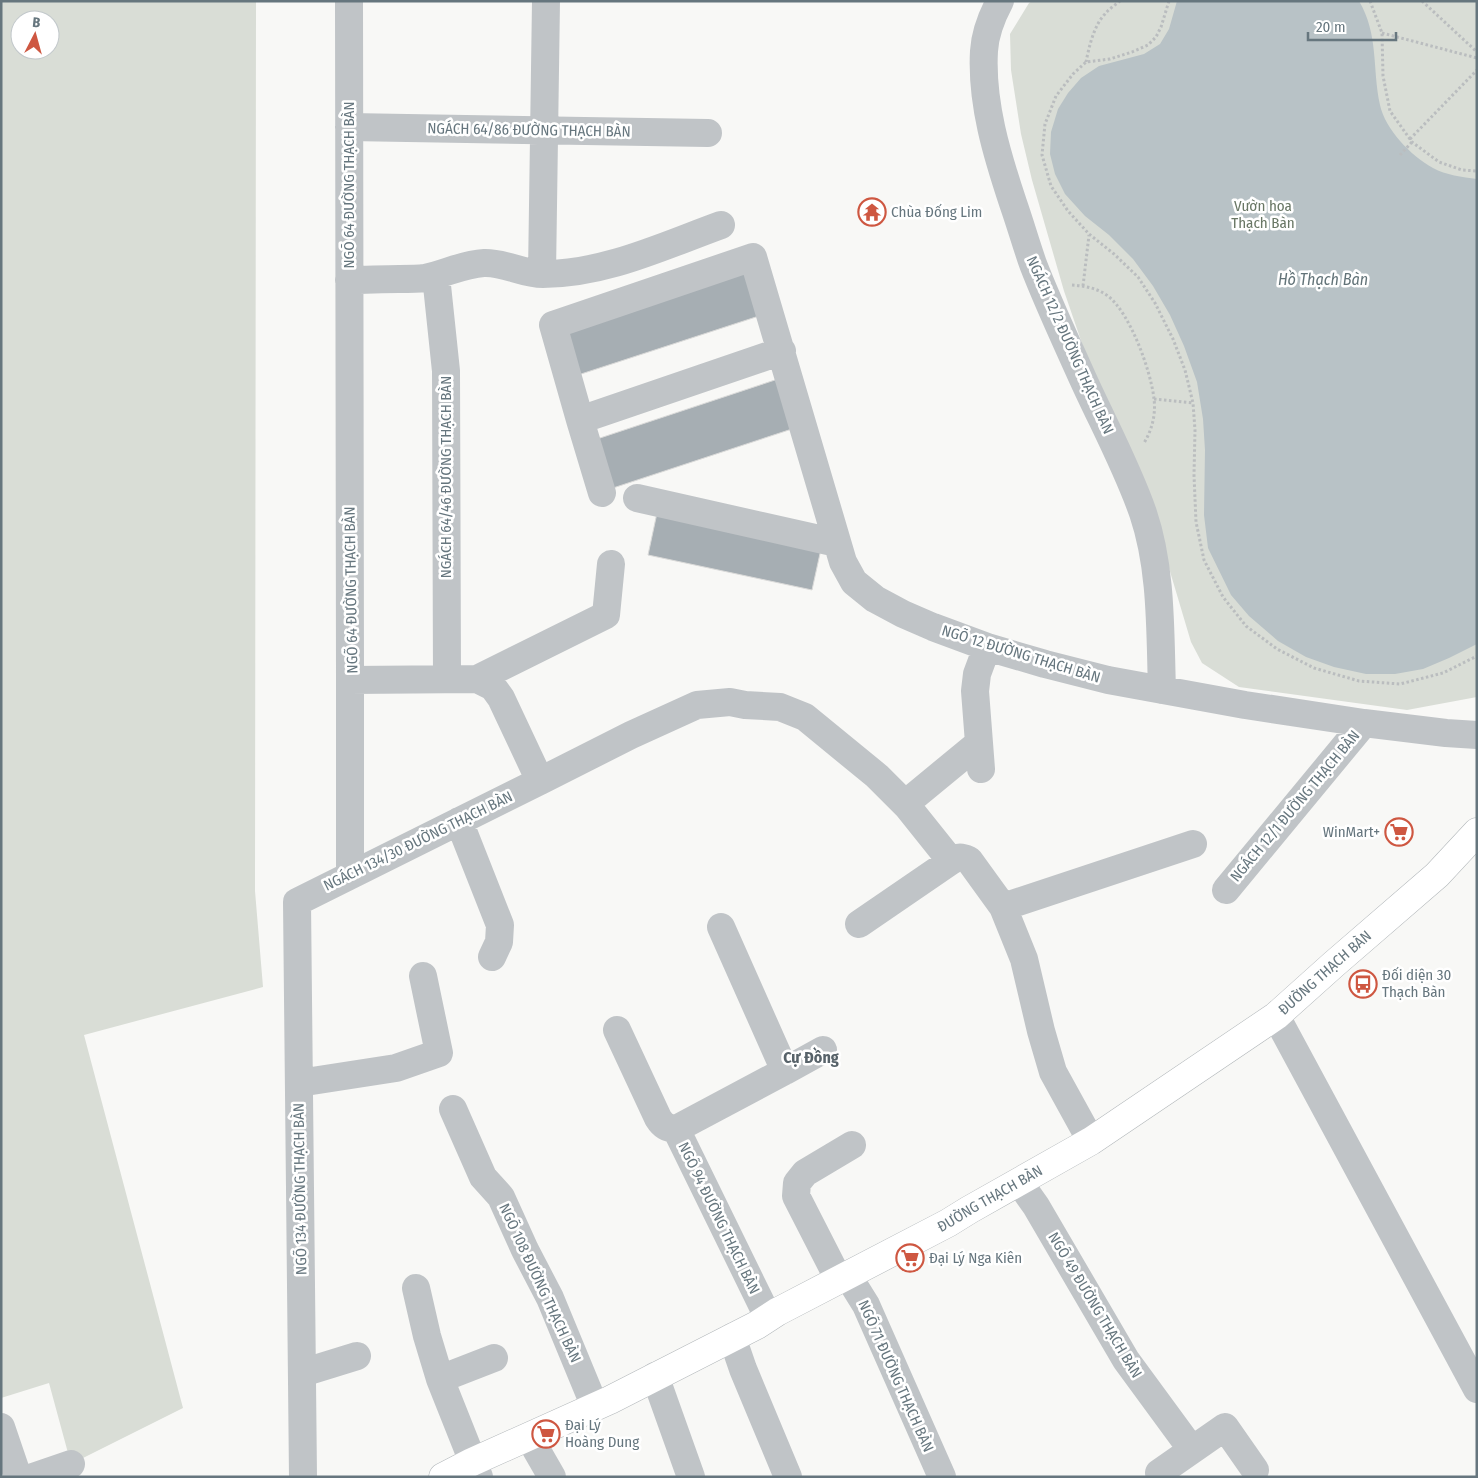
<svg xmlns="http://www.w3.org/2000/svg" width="1478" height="1478" font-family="'Fira Sans Condensed',sans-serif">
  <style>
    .green { fill: #d9ddd6; fill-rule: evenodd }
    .water { fill: #b8c2c6 }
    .building { fill: #a6aeb3; stroke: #dadad9 }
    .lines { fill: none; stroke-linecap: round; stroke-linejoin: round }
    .major-casing { stroke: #b2b7ba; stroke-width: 29 }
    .path { stroke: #babdbf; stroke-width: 3; stroke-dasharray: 2.5 2.5; stroke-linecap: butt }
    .minor { stroke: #c0c4c7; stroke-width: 28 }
    .major { stroke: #fff; stroke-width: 28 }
    .labels { text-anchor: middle; stroke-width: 5; stroke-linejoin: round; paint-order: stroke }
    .street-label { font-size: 15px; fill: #66767e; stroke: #fff }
    .park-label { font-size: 15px; fill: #697765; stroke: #fff }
    .poi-label { font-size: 15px; fill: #66767e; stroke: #fff; text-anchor: start }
    .water-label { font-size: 16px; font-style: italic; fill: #627378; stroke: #fff }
    .neighbourhood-label { font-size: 16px; font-weight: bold; fill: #58636a; stroke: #fff }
  </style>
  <rect width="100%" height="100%" fill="#f8f8f6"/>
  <!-- green -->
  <path class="green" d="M1 1H256L255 891 263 987 84 1035 183 1408 71 1464 49 1383 1 1398ZM20 20H50V50H20Z
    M1032 1H1477V697L1407 710 1239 687 1202 663 1191 642 1141 474 1087 358 1064 291 1032 180 1021 134 1011 70 1010 34 1029 3Z"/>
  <!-- water -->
  <path class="water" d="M1177 1H1359C1379 35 1372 68 1380 105 1385 129 1411 156 1433 168 1446 175 1462 177 1477 179V644L1449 658 1423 669 1395 674H1366L1334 667 1306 657 1278 641 1249 616 1231 595 1208 548 1204 515 1205 450 1203 419 1197 382 1184 346 1170 315 1153 286 1133 259 1109 235 1085 216 1065 194 1055 174 1050 154 1051 132 1058 109 1068 93 1081 78 1099 66 1144 54 1160 44 1169 29Z"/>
  <!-- building -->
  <path class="building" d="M746 265 762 315 578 375 561 326Z
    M781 378 798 427 613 488 597 439Z
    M657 513 821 549 812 590 648 555Z"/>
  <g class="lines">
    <!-- major casing -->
    <g class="major-casing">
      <g id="major">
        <path id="s1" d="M443 1477 472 1462 610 1400 757 1325 777 1312 948 1223 969 1210 1091 1141 1276 1016 1334 964 1437 875 1477 832"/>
      </g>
    </g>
    <!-- path -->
    <path class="path" d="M1169 1 1161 27 1156 37 1148 45 1132 52 1110 59 1086 62 1073 74 1056 96 1045 124 1042 155 1051 186 1068 211 1089 234 1114 254 1138 277 1155 303 1173 339 1185 370 1193 403 1195 430 1194 475 1196 522 1204 560 1223 597 1246 626 1277 649 1314 668 1359 681 1400 684 1443 673 1477 656
      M1370 1 1382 33 1383 76 1390 111 1412 142 1439 162 1462 170 1477 171
      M1422 1 1477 52
      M1382 33 1477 58
      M1086 62C1089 47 1094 25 1105 14 1109 9 1115 5 1120 1
      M1410 139 1477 70
      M1400 155 1412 142
      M1072 285C1085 286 1097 288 1108 296 1130 313 1151 371 1154 399 1156 414 1152 430 1144 443
      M1083 286 1089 235
      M1154 399 1193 403"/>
    <!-- minor -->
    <path class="minor" d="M349 1 350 680 477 679 493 687 501 698 540 781 631 735 697 705 730 702 745 705 780 707 805 717 877 776 907 806 951 861C958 856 962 857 969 860L1003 907 1024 959 1041 1031 1053 1072 1091 1141
      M1000 1C992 16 985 34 984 51 981 103 997 155 1013 203 1020 223 1026 244 1033 264 1048 303 1066 341 1083 379 1103 423 1127 467 1143 513 1162 569 1160 632 1162 690
      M349 127 708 133
      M542 274 546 1
      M436 276 446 371 447 679
      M349 280C366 280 382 279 399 279 407 279 417 279 425 278 445 274 463 264 484 263 504 262 523 274 543 274 605 274 663 246 721 225
      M580 420 553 325 753 257 843 562 854 582 875 599 903 614 933 627 987 647 1045 664 1108 680 1245 705 1364 723 1446 733 1477 735
      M602 493 580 420 782 351
      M637 498 837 543
      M477 679 606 615 611 564
      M350 680V875
      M981 769 975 691 977 674 987 647
      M905 804 979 743
      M459 821 500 925 499 942 492 957
      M1226 890 1364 723
      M1003 907 1193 844
      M859 924 951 861
      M721 927 785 1071 676 1129 768 1317
      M1276 1016 1477 1389
      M617 1030 658 1118C663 1126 667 1128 676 1129
      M785 1071 823 1050
      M299 1083 396 1068 439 1053 423 976
      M453 1109 483 1177 501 1197 525 1250 550 1298 595 1407
      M1019 1182 1036 1206 1126 1360 1192 1450
      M848 1276 866 1305 942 1477
      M839 1280 796 1196 797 1183 805 1173 852 1145
      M416 1288 427 1336 440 1379 479 1477
      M732 1337 743 1369 788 1477
      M302 1373 357 1356
      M655 1376 691 1477
      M440 1379 494 1358
      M1 1427 18 1477
      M529 1437 552 1477
      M33 1477 71 1464
      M303 1477 297 902 540 781
      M1161 1477 1159 1473 1225 1427 1255 1470"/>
    <!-- major -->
    <use href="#major" class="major"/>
  </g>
  <!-- icons -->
  <defs>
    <g id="temple-ring" transform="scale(1.4375)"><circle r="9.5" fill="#fff" stroke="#ce5741" stroke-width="1.5"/><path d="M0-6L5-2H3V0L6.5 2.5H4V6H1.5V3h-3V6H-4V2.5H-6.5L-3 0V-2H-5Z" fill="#ce5741"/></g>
    <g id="supermarket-ring" transform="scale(1.4375)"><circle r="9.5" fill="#fff" stroke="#ce5741" stroke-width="1.5"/><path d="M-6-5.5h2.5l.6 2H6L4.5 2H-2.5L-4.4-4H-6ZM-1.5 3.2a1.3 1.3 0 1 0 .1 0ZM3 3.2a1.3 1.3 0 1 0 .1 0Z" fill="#ce5741"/></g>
    <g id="bus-ring" transform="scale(1.4375)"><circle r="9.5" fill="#fff" stroke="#ce5741" stroke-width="1.5"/><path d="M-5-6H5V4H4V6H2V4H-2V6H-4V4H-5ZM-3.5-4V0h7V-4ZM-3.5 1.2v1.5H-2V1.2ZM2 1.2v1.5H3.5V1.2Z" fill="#ce5741"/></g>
  </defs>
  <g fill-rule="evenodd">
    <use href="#temple-ring" x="872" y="212"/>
    <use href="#supermarket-ring" x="1399" y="832"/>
    <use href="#bus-ring" x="1363" y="984"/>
    <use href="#supermarket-ring" x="910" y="1258"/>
    <use href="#supermarket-ring" x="546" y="1434"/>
  </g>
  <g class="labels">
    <!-- street labels -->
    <g class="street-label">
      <text transform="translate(529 130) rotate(1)" y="5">NGÁCH 64/86 ĐƯỜNG THẠCH BÀN</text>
      <text transform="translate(349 185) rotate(-90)" y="5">NGÕ 64 ĐƯỜNG THẠCH BÀN</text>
      <text transform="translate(1070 345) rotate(66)" y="5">NGÁCH 12/2 ĐƯỜNG THẠCH BÀN</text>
      <text transform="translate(446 477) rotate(-90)" y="5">NGÁCH 64/46 ĐƯỜNG THẠCH BÀN</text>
      <text transform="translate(351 590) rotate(-91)" y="5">NGÕ 64 ĐƯỜNG THẠCH BÀN</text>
      <text transform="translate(1021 654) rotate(17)" y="5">NGÕ 12 ĐƯỜNG THẠCH BÀN</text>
      <text transform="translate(1295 806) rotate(-50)" y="5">NGÁCH 12/1 ĐƯỜNG THẠCH BÀN</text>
      <text transform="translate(418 841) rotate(-26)" y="5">NGÁCH 134/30 ĐƯỜNG THẠCH BÀN</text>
      <text dy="5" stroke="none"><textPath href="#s1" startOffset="1019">ĐƯỜNG THẠCH BÀN</textPath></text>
      <text transform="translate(300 1189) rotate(-91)" y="5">NGÕ 134 ĐƯỜNG THẠCH BÀN</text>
      <text dy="5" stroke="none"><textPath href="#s1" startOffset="614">ĐƯỜNG THẠCH BÀN</textPath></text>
      <text transform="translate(719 1218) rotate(64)" y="5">NGÕ 94 ĐƯỜNG THẠCH BÀN</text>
      <text transform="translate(540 1283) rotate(65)" y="5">NGÕ 108 ĐƯỜNG THẠCH BÀN</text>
      <text transform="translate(1095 1305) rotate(59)" y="5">NGÕ 49 ĐƯỜNG THẠCH BÀN</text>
      <text transform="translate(896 1376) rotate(66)" y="5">NGÕ 71 ĐƯỜNG THẠCH BÀN</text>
    </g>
    <!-- park labels -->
    <g class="park-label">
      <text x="1263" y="211">Vườn hoa<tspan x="1263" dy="17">Thạch Bàn</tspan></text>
    </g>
    <!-- poi labels -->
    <g class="poi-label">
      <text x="891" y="217">Chùa Đống Lim</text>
      <text x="1380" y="837" text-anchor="end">WinMart+</text>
      <text x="1382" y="980">Đối diện 30<tspan x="1382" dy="17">Thạch Bàn</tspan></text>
      <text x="929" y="1263">Đại Lý Nga Kiên</text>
      <text x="565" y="1430">Đại Lý<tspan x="565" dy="17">Hoàng Dung</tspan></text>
    </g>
    <!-- water labels -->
    <g class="water-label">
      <text x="1323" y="285">Hồ Thạch Bàn</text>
    </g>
    <!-- neighbourhood labels -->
    <g class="neighbourhood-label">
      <text x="811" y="1063">Cự Đồng</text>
    </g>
  </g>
  <!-- border -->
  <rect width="1478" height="1478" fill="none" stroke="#66767e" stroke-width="5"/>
  <!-- north arrow -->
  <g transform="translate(35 35) rotate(6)"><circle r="24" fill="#ffffff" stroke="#c2c8cb"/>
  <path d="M0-4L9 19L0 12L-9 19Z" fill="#ce5741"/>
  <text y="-8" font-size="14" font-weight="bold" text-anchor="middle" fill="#66767e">B</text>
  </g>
  <!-- scale -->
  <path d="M1308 32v8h88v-8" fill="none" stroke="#66767e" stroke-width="2.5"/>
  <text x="1316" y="32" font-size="15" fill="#66767e" stroke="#ffffff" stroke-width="4" paint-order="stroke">20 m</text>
</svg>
